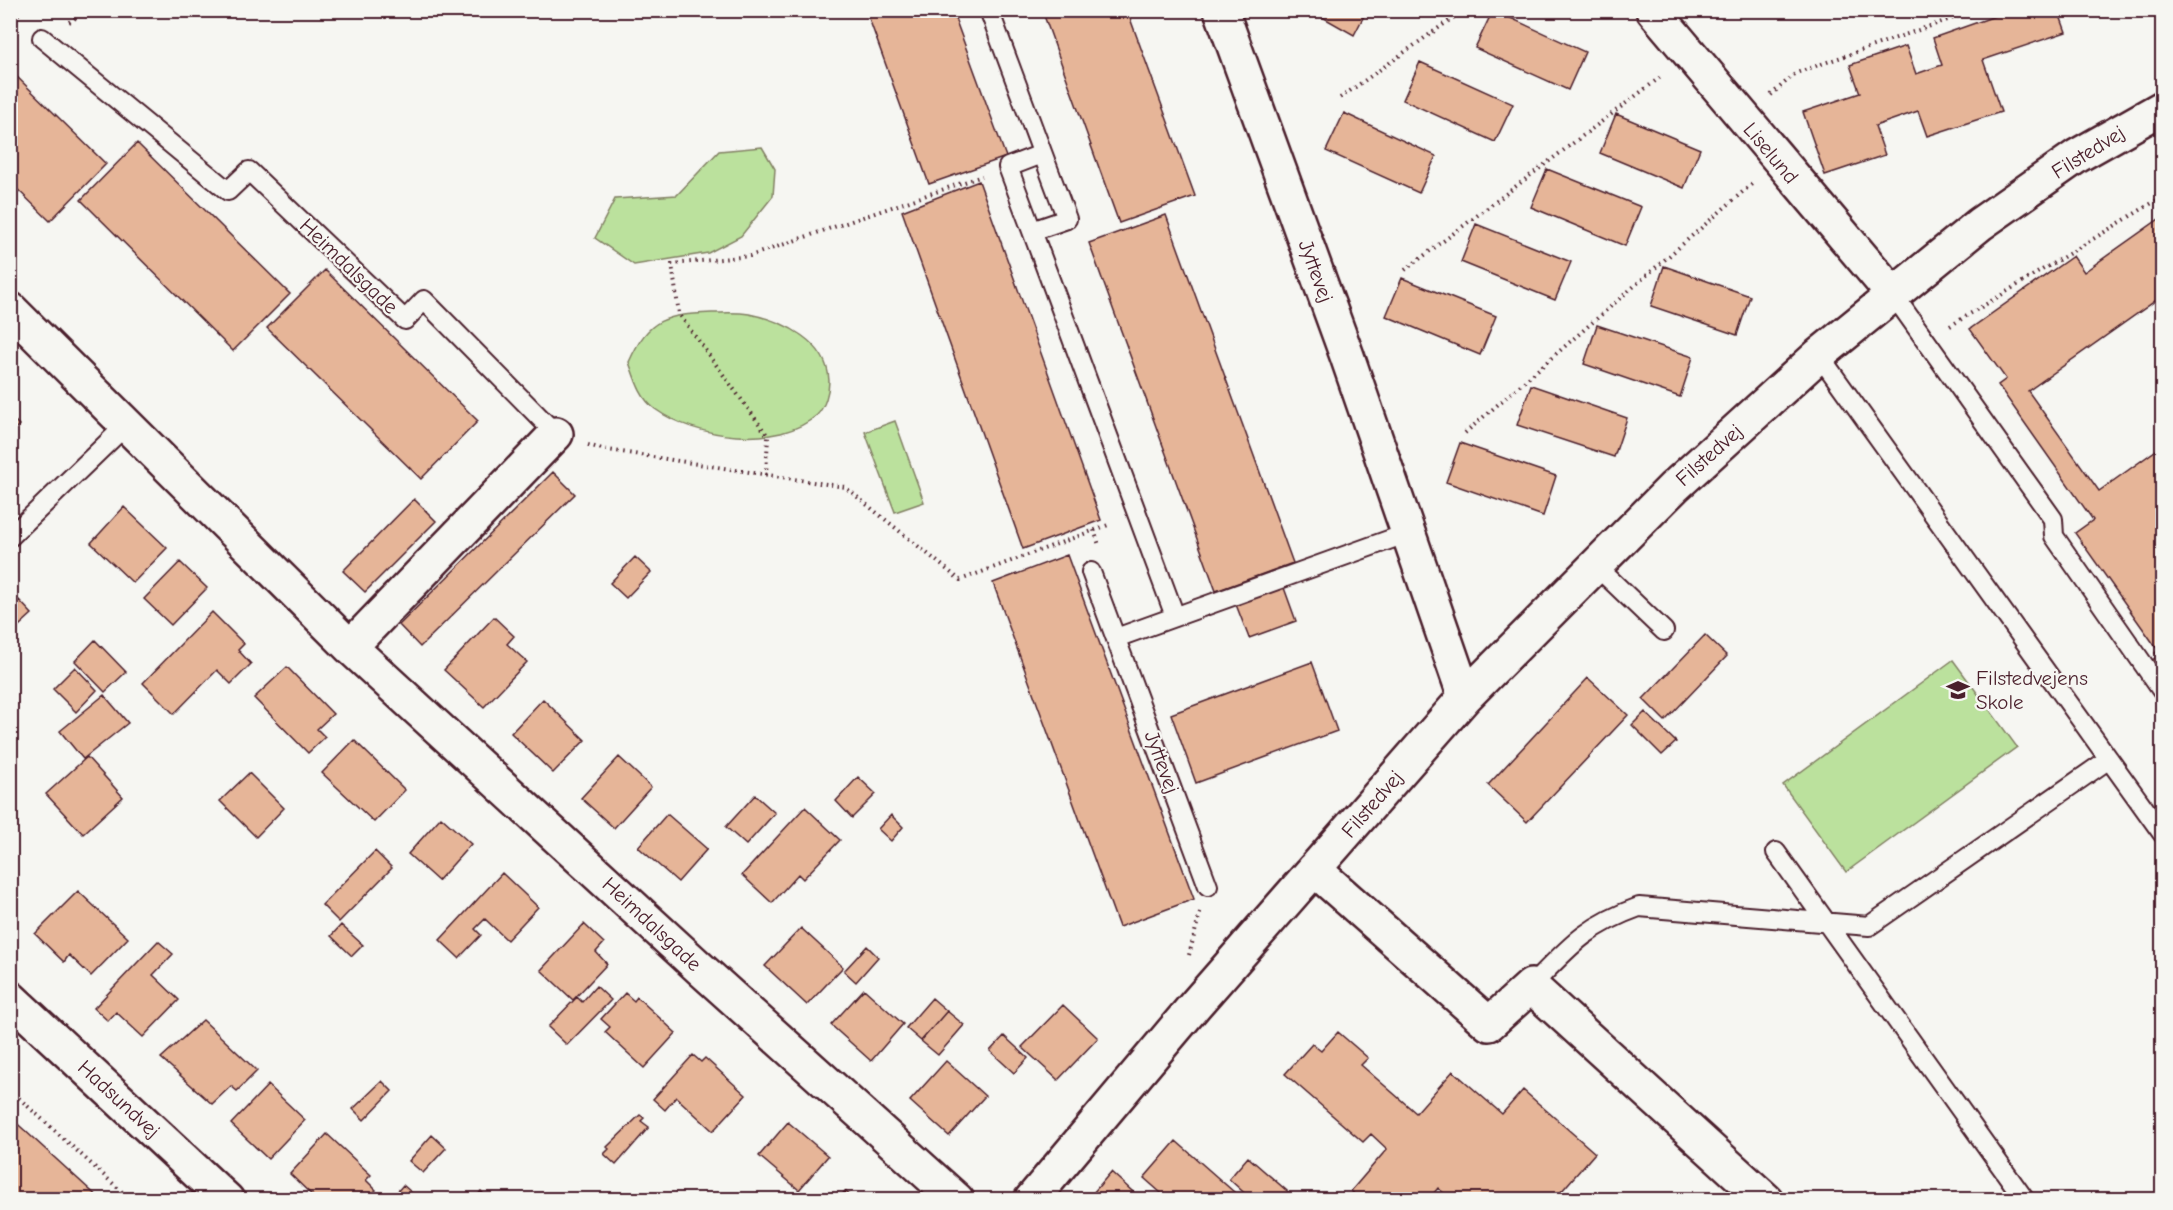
<svg xmlns="http://www.w3.org/2000/svg" width="2173" height="1210" font-family="'Comic Neue',sans-serif">
  <style>
    .green { fill: #bbe19d; stroke: #828064; stroke-width: 1.5 }
    .building { fill: #e6b598; stroke: #4a1f2b; stroke-width: 1.5 }
    .lines { fill: none; stroke-linecap: round; stroke-linejoin: round }
    .service-casing { stroke: #4a1f2b; stroke-width: 22 }
    .minor-casing { stroke: #4a1f2b; stroke-width: 38 }
    .tertiary-casing { stroke: #4a1f2b; stroke-width: 38 }
    .path { stroke: #4a1f2b; stroke-width: 4; stroke-dasharray: 1.5 4.5; stroke-linecap: butt }
    .service { stroke: #f6f6f2; stroke-width: 18 }
    .minor { stroke: #f6f6f2; stroke-width: 33 }
    .tertiary { stroke: #f6f6f2; stroke-width: 33 }
    .labels { text-anchor: middle; stroke-width: 4.5; stroke-linejoin: round; paint-order: stroke }
    .street-label { font-size: 21px; fill: #4a1f2b; stroke: #f6f6f2 }
    .poi-label { font-size: 21px; fill: #4a1f2b; stroke: #f6f6f2; text-anchor: start }
  </style>
  <rect width="100%" height="100%" fill="#f6f6f2"/>
  <filter id="ink" filterUnits="userSpaceOnUse"><feTurbulence type="fractalNoise" baseFrequency=".0167" numOctaves="2"/><feDisplacementMap in="SourceGraphic" scale="12" xChannelSelector="R" yChannelSelector="G"/><feConvolveMatrix kernelMatrix="1 2 1 2 8 2 1 2 1" color-interpolation-filters="sRGB"/></filter>
  <g filter="url(#ink)">
    <!-- green -->
    <path class="green" d="M762 147 775 169 773 196 741 236 708 253 634 265 595 238 615 199 677 195 719 151Z
      M712 313C724 313 737 312 749 314 784 321 828 342 829 381 829 392 825 407 817 415 778 450 695 438 655 409 640 398 635 379 629 362 649 317 666 315 712 313Z
      M895 421 924 502 895 512 865 432Z
      M1953 660 2017 747 1846 872 1783 785Z"/>
    <!-- building -->
    <path class="building" d="M866 10H952L1006 157 929 184Z
      M1042 10H1127L1195 196 1119 223Z
      M1310 10H1367L1354 35Z
      M1493 10 1585 52 1568 90 1475 48Z
      M2012 10H2058L2066 32 1983 60 2001 112 1927 136 1918 111 1875 126 1885 155 1825 175 1803 112 1860 93 1850 65 1906 46 1916 74 1942 65 1933 38Z
      M1420 62 1513 104 1495 142 1403 100Z
      M10 70 106 164 50 221 10 182Z
      M1344 113 1436 156 1419 193 1326 151Z
      M1616 114 1700 149 1684 188 1600 153Z
      M137 143 290 294 233 351 81 200Z
      M1547 169 1641 207 1625 246 1531 207Z
      M979 181 1101 520 1023 549 902 211Z
      M1166 215 1293 563 1216 591 1089 243Z
      M2162 217V296L2028 391 2099 491 2162 446 2161 674 2151 661 2158 656 2155 653 2158 650 2075 533 2093 520 1998 385 2006 379 1970 329 2073 256 2084 272Z
      M1476 224 1571 262 1555 300 1461 262Z
      M1664 266 1750 296 1737 335 1651 306Z
      M325 270 478 421 421 479 267 328Z
      M1402 278 1496 316 1480 355 1386 316Z
      M1597 325 1693 357 1680 397 1584 364Z
      M1531 385 1627 418 1614 457 1517 425Z
      M10 416 19 425 10 434Z
      M1460 443 1556 476 1543 516 1446 482Z
      M553 472 575 494 420 647 399 625Z
      M414 499 436 521 365 592 343 571Z
      M124 507 167 548 133 583 91 543Z
      M1067 555 1194 899 1119 927 993 583Z
      M635 557 651 572 626 598 610 583Z
      M180 562 207 588 171 625 144 599Z
      M1283 585 1296 621 1249 638 1235 602Z
      M19 600 32 614 10 634V608Z
      M212 612 244 644 238 650 251 664 231 684 217 670 174 714 143 683Z
      M494 617 514 636 507 644 527 662 484 707 444 670Z
      M1705 635 1727 656 1665 721 1643 699Z
      M95 640 126 672 105 692 75 661Z
      M1312 662 1337 731 1196 783 1171 714Z
      M75 667 97 690 76 712 53 689Z
      M287 667 333 714 317 729 325 737 308 753 254 698Z
      M1588 678 1628 715 1527 822 1488 785Z
      M104 695 128 723 83 759 60 731Z
      M543 699 585 740 553 773 511 733Z
      M1645 712 1676 742 1662 755 1632 725Z
      M354 740 405 790 374 822 322 773Z
      M87 757 123 797 83 834 46 794Z
      M619 757 651 787 614 828 581 798Z
      M249 773 284 808 256 837 220 801Z
      M858 777 876 794 852 818 836 801Z
      M755 795 775 813 746 845 726 827Z
      M805 807 840 840 803 879 798 874 772 903 742 875Z
      M667 814 707 849 678 882 638 847Z
      M891 815 903 827 891 841 878 829Z
      M441 817 471 844 438 881 408 854Z
      M375 851 392 868 339 922 322 905Z
      M502 873 538 907 507 940 485 919 475 929 481 935 459 958 440 940Z
      M78 891 128 938 91 976 69 955 64 962 35 934Z
      M584 924 604 943 596 952 607 964 573 1000 541 970Z
      M341 925 363 945 352 956 331 936Z
      M801 928 843 967 807 1005 765 966Z
      M158 941 173 954 153 975 179 1000 143 1037 116 1012 108 1021 94 1008Z
      M867 946 878 957 856 982 844 971Z
      M596 986 611 1000 567 1045 548 1027 577 997 582 1002Z
      M864 989 903 1024 871 1061 831 1025Z
      M625 993 634 1001 637 997 676 1033 644 1068 605 1032 610 1027 601 1019Z
      M932 998 947 1011 921 1041 906 1028Z
      M1063 1005 1098 1038 1058 1080 1022 1047Z
      M947 1011 964 1025 938 1055 921 1041Z
      M203 1020 257 1071 237 1091 231 1086 212 1104 161 1058Z
      M1338 1032 1368 1058 1361 1065 1416 1113 1453 1071 1502 1114 1523 1090 1595 1153 1554 1200H1452L1438 1188 1428 1200H1361L1351 1191 1387 1149 1371 1134 1363 1142 1285 1074 1312 1044 1321 1051Z
      M1004 1036 1028 1058 1014 1073 990 1051Z
      M693 1055 701 1062 705 1058 746 1095 713 1131 676 1097 665 1110 653 1099Z
      M946 1061 985 1096 949 1136 910 1101Z
      M382 1081 392 1091 364 1120 353 1109Z
      M268 1085 305 1120 268 1159 231 1124Z
      M640 1115 644 1118 641 1121 649 1127 616 1165 604 1154 609 1149 607 1147Z
      M10 1117 101 1200H10Z
      M788 1122 828 1156 799 1190 759 1156Z
      M327 1134 371 1175 366 1180 376 1190 367 1200H317L290 1174Z
      M432 1135 446 1148 423 1173 409 1161Z
      M1176 1141 1242 1199 1241 1200H1169L1144 1178Z
      M1248 1157 1294 1197 1293 1200H1252L1229 1179Z
      M1111 1172 1142 1200H1087Z
      M403 1185 420 1200H390Z
      M481 1191 489 1200H474Z
      M845 1191 855 1200H837Z"/>
    <g class="lines">
      <!-- service casing -->
      <g class="service-casing">
        <path id="service" d="M989 10 1067 219 1032 231 1175 616
          M42 38 228 191 249 171 405 320 424 300 556 434
          M1032 231 1008 167 1042 154
          M1892 293 2053 519 2054 536 2162 691
          M1819 355 2162 833
          M10 537 126 425
          M1595 565 1664 631
          M1091 572 1208 886
          M1116 638 1408 533
          M1776 852 2025 1200
          M1531 986C1570 946 1586 926 1639 907L1869 926 2109 759"/>
      </g>
      <!-- minor casing -->
      <g class="minor-casing">
        <path id="minor" d="M1221 10 1347 356 1465 697
          M1653 10 1892 293
          M10 309 350 647 704 972 957 1200
          M350 647 556 434
          M1314 869 1489 1024 1531 986 1766 1200
          M1031 1200 1195 1005 1465 697 1674 487 1819 355 1980 224 2077 156 2162 108"/>
      </g>
      <!-- tertiary casing -->
      <g class="tertiary-casing">
        <path id="tertiary" d="M10 998 227 1200"/>
      </g>
      <!-- path -->
      <path class="path" d="M14 10 22 18
        M69 22 88 10
        M1771 95 1796 73 1976 10
        M1340 98 1464 10
        M1405 270 1662 76
        M1950 326 2162 197
        M1465 433 1753 183
        M588 445 602 449 845 487 960 580 1111 524
        M766 475 768 436 679 314 672 264 750 256 982 176
        M1094 530 1099 545
        M1189 955 1200 913
        M10 1090 131 1200"/>
      <!-- service -->
      <use href="#service" class="service"/>
      <!-- minor -->
      <use href="#minor" class="minor"/>
      <!-- tertiary -->
      <use href="#tertiary" class="tertiary"/>
    </g>
  </g>
  <!-- icons -->
  <defs>
    <g id="school-bare" transform="scale(1.8)"><path d="M0-5L7-2L0 1L-7-2ZM-4 1L0 2.5L4 1V4Q0 6-4 4Z" fill="#4a1f2b" stroke="#f6f6f2" stroke-width="2.5" paint-order="stroke"/></g>
  </defs>
  <g fill-rule="evenodd">
    <use href="#school-bare" x="1958" y="690"/>
  </g>
  <g class="labels">
    <!-- street labels -->
    <g class="street-label">
      <text transform="translate(2088 152) rotate(-32)" y="7">Filstedvej</text>
      <text transform="translate(1771 153) rotate(50)" y="7">Liselund</text>
      <text transform="translate(349 266) rotate(44)" y="7">Heimdalsgade</text>
      <text transform="translate(1316 271) rotate(70)" y="7">Jyttevej</text>
      <text transform="translate(1709 455) rotate(-42)" y="7">Filstedvej</text>
      <text transform="translate(1162 762) rotate(70)" y="7">Jyttevej</text>
      <text transform="translate(1372 804) rotate(-49)" y="7">Filstedvej</text>
      <text transform="translate(652 924) rotate(43)" y="7">Heimdalsgade</text>
      <text transform="translate(119 1099) rotate(43)" y="7">Hadsundvej</text>
    </g>
    <!-- poi labels -->
    <g class="poi-label">
      <text x="1976" y="685">Filstedvejens<tspan x="1976" dy="24">Skole</tspan></text>
    </g>
  </g>
  <!-- margin -->
  <rect width="2173" height="1210" fill="none" stroke="#f6f6f2" stroke-width="36"/>
  <rect x="18" y="18" width="2137" height="1174" fill="none" stroke="#4a1f2b" stroke-width="2" filter="url(#ink)"/>
</svg>
